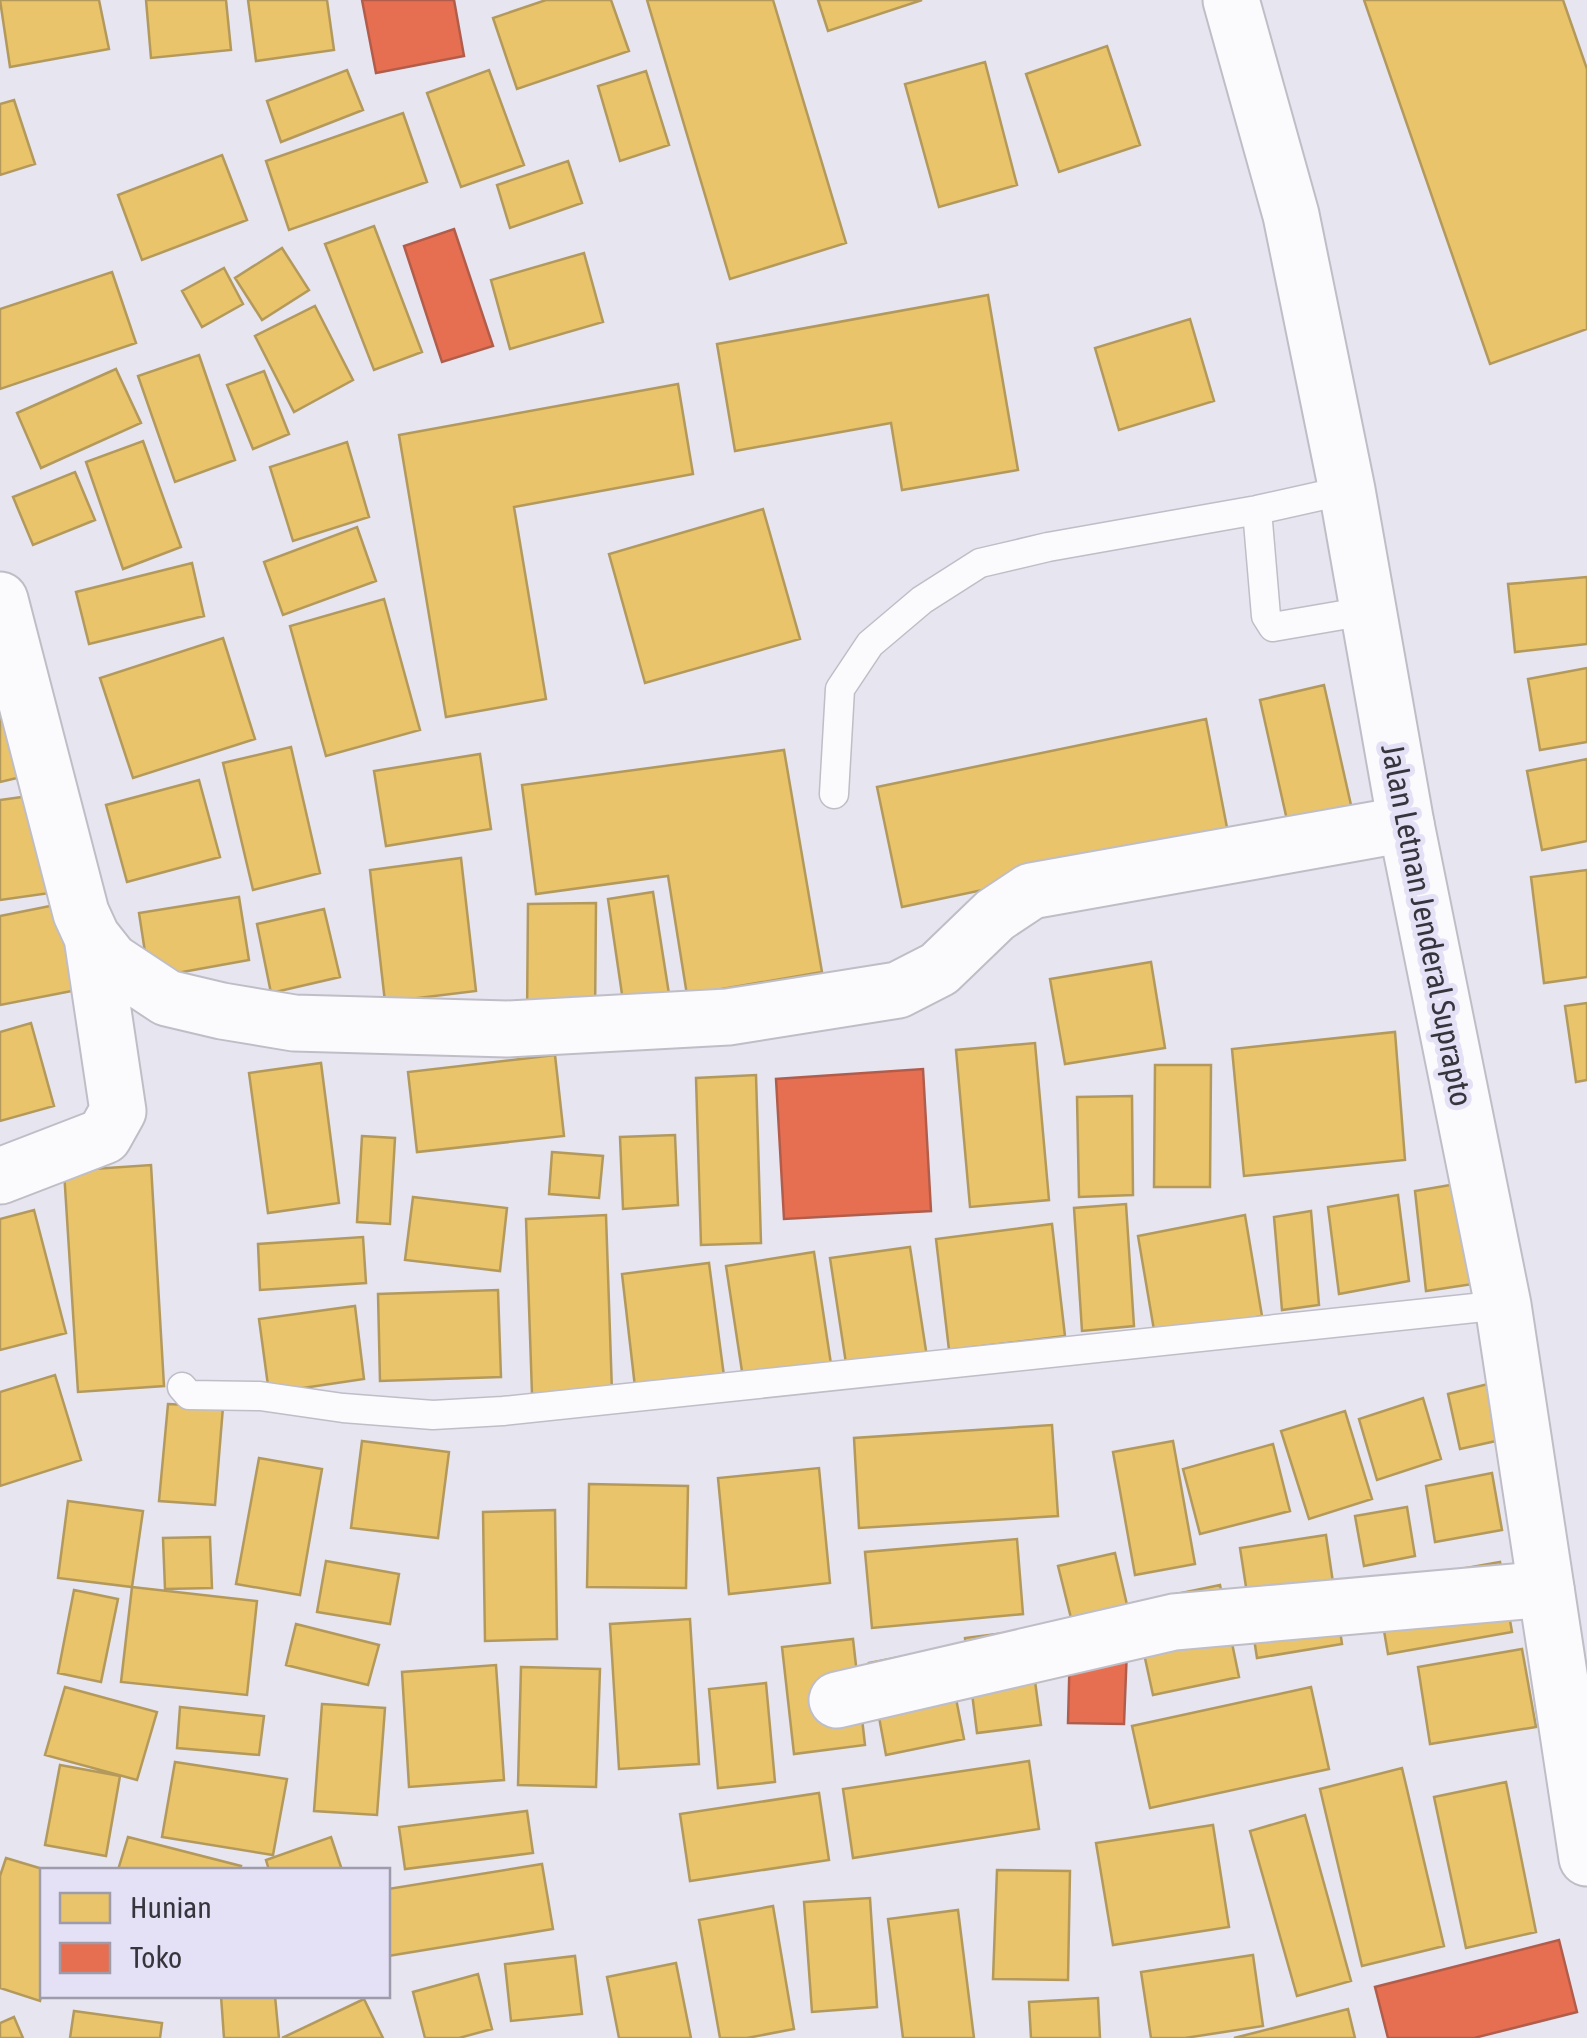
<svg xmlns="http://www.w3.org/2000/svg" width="1587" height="2038" font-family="'Asap Condensed',sans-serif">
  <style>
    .homes { fill: #e9c46a; stroke: #b3995c; stroke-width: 2.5 }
    .shops { fill: #e76f51; stroke: #b25d4b; stroke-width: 2.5 }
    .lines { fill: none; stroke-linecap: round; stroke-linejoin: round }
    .service-casing { stroke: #bfbdc6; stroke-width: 31 }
    .minor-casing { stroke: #bfbdc6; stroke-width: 59 }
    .tertiary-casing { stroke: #bfbdc6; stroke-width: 59 }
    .service { stroke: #fbfbfd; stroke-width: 28 }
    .minor { stroke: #fbfbfd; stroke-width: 55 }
    .tertiary { stroke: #fbfbfd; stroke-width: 55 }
    .labels { text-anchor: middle; stroke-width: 10; stroke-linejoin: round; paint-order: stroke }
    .street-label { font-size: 32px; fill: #36343c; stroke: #e4e0f5 }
  </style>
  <rect width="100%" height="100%" fill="#e7e5f0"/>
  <!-- homes -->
  <path class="homes" d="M0 0H99L109 49 10 67Z
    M146 0H226L231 50 151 58Z
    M248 0H327L334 50 256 61Z
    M546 0H611L629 51 517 89 493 18Z
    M647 0H773L846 243 730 279Z
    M818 0H922L828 31Z
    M1364 0H1563L1587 69V329L1490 364Z
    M1107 46 1140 145 1059 172 1026 74Z
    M985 62 1017 185 939 207 905 84Z
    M347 70 363 110 281 142 267 101Z
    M489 70 524 165 461 187 427 93Z
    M646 71 669 145 620 161 598 86Z
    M14 100 35 164 0 175V104Z
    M403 113 427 182 289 230 266 161Z
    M222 155 247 220 142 260 118 195Z
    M568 161 582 203 510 228 497 185Z
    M374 226 422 352 374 370 325 244Z
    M282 248 309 290 262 320 235 278Z
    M584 253 603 322 510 349 491 280Z
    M224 268 243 304 202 327 182 291Z
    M112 272 136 343 0 389V309Z
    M988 295 1018 470 902 490 891 423 735 451 717 344Z
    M315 306 353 380 294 412 255 336Z
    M1190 319 1214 401 1119 430 1095 348Z
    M199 355 235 460 175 482 138 376Z
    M116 369 141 423 41 468 17 413Z
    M264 371 289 434 253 449 227 385Z
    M678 384 693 474 514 507 546 699 446 717 399 435Z
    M143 441 181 547 123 569 86 462Z
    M347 442 369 517 293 541 270 467Z
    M75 472 95 520 33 545 13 497Z
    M763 509 800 639 645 683 609 554Z
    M357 527 376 581 283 615 264 562Z
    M192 563 204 616 89 644 76 592Z
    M1587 577V644L1515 652 1508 584Z
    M384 599 420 730 326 756 290 626Z
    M223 638 255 739 133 778 100 678Z
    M1587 668V742L1540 750 1528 679Z
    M1324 685 1351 805 1287 820 1260 700Z
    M0 686 21 777 0 782Z
    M1206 719 1229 838 902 907 877 787Z
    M291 747 320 873 253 890 223 763Z
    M784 750 822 972 687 995 668 876 536 894 522 785Z
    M480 754 491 829 386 846 374 771Z
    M1587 759V841L1542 850 1527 771Z
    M199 780 220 857 127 882 106 805Z
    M44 794 57 892 0 900V800Z
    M461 858 476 991 385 1002 370 870Z
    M1587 870V977L1544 983 1531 877Z
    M653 892 669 994 623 1001 608 899Z
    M239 897 249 960 149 978 139 913Z
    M65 903 82 989 0 1005V916Z
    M596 903 595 1018 527 1019 528 904Z
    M324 909 340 977 271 993 257 924Z
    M1151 962 1165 1048 1065 1064 1050 979Z
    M1587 1003V1080L1576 1082 1565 1006Z
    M31 1023 54 1106 0 1121V1032Z
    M1395 1032 1405 1160 1244 1176 1232 1049Z
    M1035 1043 1049 1200 970 1207 956 1050Z
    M555 1055 564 1136 417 1152 408 1072Z
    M321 1063 339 1203 268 1213 249 1073Z
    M1155 1065H1211L1210 1187H1154Z
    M756 1075 761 1243 701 1245 696 1078Z
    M1132 1096 1133 1195 1079 1197 1077 1097Z
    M675 1135 678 1205 623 1209 620 1137Z
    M362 1136 395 1138 390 1224 357 1222Z
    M552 1152 603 1156 599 1198 549 1194Z
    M151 1165 164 1386 78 1392 64 1171Z
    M1462 1183 1473 1284 1426 1291 1415 1191Z
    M1398 1195 1409 1281 1339 1294 1328 1207Z
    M413 1197 507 1208 500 1271 405 1260Z
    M1126 1204 1134 1326 1082 1331 1074 1208Z
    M34 1210 66 1333 0 1350V1219Z
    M1311 1211 1319 1305 1282 1310 1274 1217Z
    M606 1215 612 1392 532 1394 526 1219Z
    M1245 1215 1262 1316 1155 1336 1138 1236Z
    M1052 1224 1065 1336 949 1350 936 1239Z
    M363 1237 366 1283 260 1290 258 1244Z
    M910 1247 927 1357 847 1370 830 1258Z
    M814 1252 831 1364 743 1378 726 1266Z
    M709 1263 724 1376 635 1387 622 1274Z
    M498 1290 501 1377 380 1381 378 1294Z
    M355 1306 364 1379 269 1393 259 1319Z
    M55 1375 81 1460 0 1486V1392Z
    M1492 1383 1505 1439 1460 1449 1448 1394Z
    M1423 1398 1441 1459 1377 1480 1359 1419Z
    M168 1404 223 1407 215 1505 159 1501Z
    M1345 1411 1372 1499 1309 1519 1281 1431Z
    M1052 1425 1058 1516 859 1528 854 1438Z
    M362 1441 449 1452 438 1538 351 1528Z
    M1173 1441 1195 1564 1135 1575 1113 1452Z
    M1273 1444 1290 1511 1200 1534 1183 1469Z
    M259 1458 322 1469 300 1595 236 1584Z
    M819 1468 830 1583 729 1594 718 1478Z
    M1492 1473 1502 1530 1435 1542 1426 1486Z
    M589 1484 688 1486 686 1588 587 1587Z
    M68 1501 143 1511 132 1587 58 1578Z
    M1407 1507 1415 1556 1364 1566 1355 1516Z
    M555 1510 557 1639 485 1641 483 1512Z
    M1326 1535 1342 1644 1257 1658 1240 1548Z
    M210 1537 212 1588 165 1589 163 1538Z
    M1017 1539 1023 1614 872 1628 865 1552Z
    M1115 1553 1128 1609 1072 1622 1058 1566Z
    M326 1561 399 1574 390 1624 317 1612Z
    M1500 1562 1512 1632 1388 1654 1376 1584Z
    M1220 1585 1239 1677 1153 1695 1133 1603Z
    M132 1587 257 1601 247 1695 121 1682Z
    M74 1590 118 1599 101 1682 58 1673Z
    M690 1619 699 1764 619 1769 610 1624Z
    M296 1624 379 1645 368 1685 286 1665Z
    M1028 1630 1041 1725 977 1733 965 1638Z
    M853 1639 865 1745 794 1754 782 1647Z
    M946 1648 964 1739 886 1755 869 1663Z
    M1522 1649 1536 1727 1430 1744 1418 1667Z
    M496 1665 504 1780 409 1787 402 1672Z
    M521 1667 600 1669 596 1787 518 1785Z
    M766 1683 775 1782 718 1788 709 1689Z
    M65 1687 157 1712 137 1780 45 1755Z
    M1311 1687 1329 1769 1150 1808 1132 1726Z
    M322 1704 385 1708 377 1815 314 1811Z
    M180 1707 264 1716 259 1755 177 1748Z
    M1029 1761 1039 1829 853 1858 843 1789Z
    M175 1762 287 1779 273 1855 162 1837Z
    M60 1765 120 1776 106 1856 45 1845Z
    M1402 1768 1444 1946 1362 1966 1320 1789Z
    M1506 1782 1536 1932 1466 1948 1434 1797Z
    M819 1793 829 1860 690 1881 680 1814Z
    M527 1811 533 1853 405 1869 399 1827Z
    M1305 1815 1351 1981 1297 1996 1250 1831Z
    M1213 1825 1229 1927 1113 1945 1096 1843Z
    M128 1837 241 1866 240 1870H118Z
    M331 1837 342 1870H269L266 1860Z
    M6 1858 46 1870H42V1992L40 2001 0 1988V1876Z
    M542 1864 553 1929 388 1956V1889Z
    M997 1870 1070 1871 1068 1980 993 1979Z
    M870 1898 877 2007 812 2012 804 1902Z
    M773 1906 794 2029 747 2038H720L699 1920Z
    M958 1910 974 2038H903L888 1919Z
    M1253 1955 1263 2026 1185 2038H1151L1141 1972Z
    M575 1956 582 2014 511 2021 505 1964Z
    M676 1963 691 2038H619L607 1977Z
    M478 1974 492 2029 459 2038H425L413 1992Z
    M221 1996H275L279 2038H224Z
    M1098 1998 1100 2038H1031L1029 2002Z
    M364 1999 383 2038H282Z
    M1348 2009 1355 2038H1234Z
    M74 2011 162 2023 160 2038H70Z
    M14 2017 23 2038H0V2023Z"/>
  <!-- shops -->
  <path class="shops" d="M362 0H454L464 56 376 73Z
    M454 229 493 346 442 362 404 246Z
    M923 1069 931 1211 784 1219 776 1079Z
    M1070 1646 1127 1648 1124 1724 1068 1723Z
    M1559 1940 1577 2012 1474 2038H1388L1375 1987Z"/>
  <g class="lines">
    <!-- service casing -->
    <g class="service-casing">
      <path id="service" d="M1257 510 1266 616 1273 627 1366 611
        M834 794 840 689 870 644 922 600 980 563 1048 547 1257 510 1347 490
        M182 1387 189 1395 260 1396 343 1408 433 1415 503 1411 1503 1305"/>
    </g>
    <!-- minor casing -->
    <g class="minor-casing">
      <path id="minor" d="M0 600 81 913 92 937 111 961 167 998 222 1011 294 1023 507 1029 728 1017 898 990 939 969 995 915 1031 891 1406 824
        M0 1176 104 1136 118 1111 92 937
        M837 1700 1174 1622 1546 1589"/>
    </g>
    <!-- tertiary casing -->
    <g class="tertiary-casing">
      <path id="tertiary" d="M1231 0 1291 215 1347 490 1406 824 1503 1305 1587 1858"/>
    </g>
    <!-- service -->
    <use href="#service" class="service"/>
    <!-- minor -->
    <use href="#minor" class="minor"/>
    <!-- tertiary -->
    <use href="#tertiary" class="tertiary"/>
  </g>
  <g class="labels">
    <!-- street labels -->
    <g class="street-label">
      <text transform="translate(1427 925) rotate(79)" y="11">Jalan Letnan Jenderal Suprapto</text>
    </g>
  </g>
  <!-- legend -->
  <rect x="40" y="1868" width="350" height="130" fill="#e4e0f5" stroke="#9e9bab" stroke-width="2.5"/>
  <rect x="60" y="1893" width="50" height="30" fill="#e9c46a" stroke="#9e9bab" stroke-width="2.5"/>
  <text x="130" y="1918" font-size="30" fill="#36343c">Hunian</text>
  <rect x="60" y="1943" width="50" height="30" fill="#e76f51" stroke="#9e9bab" stroke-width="2.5"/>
  <text x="130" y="1968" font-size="30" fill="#36343c">Toko</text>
</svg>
